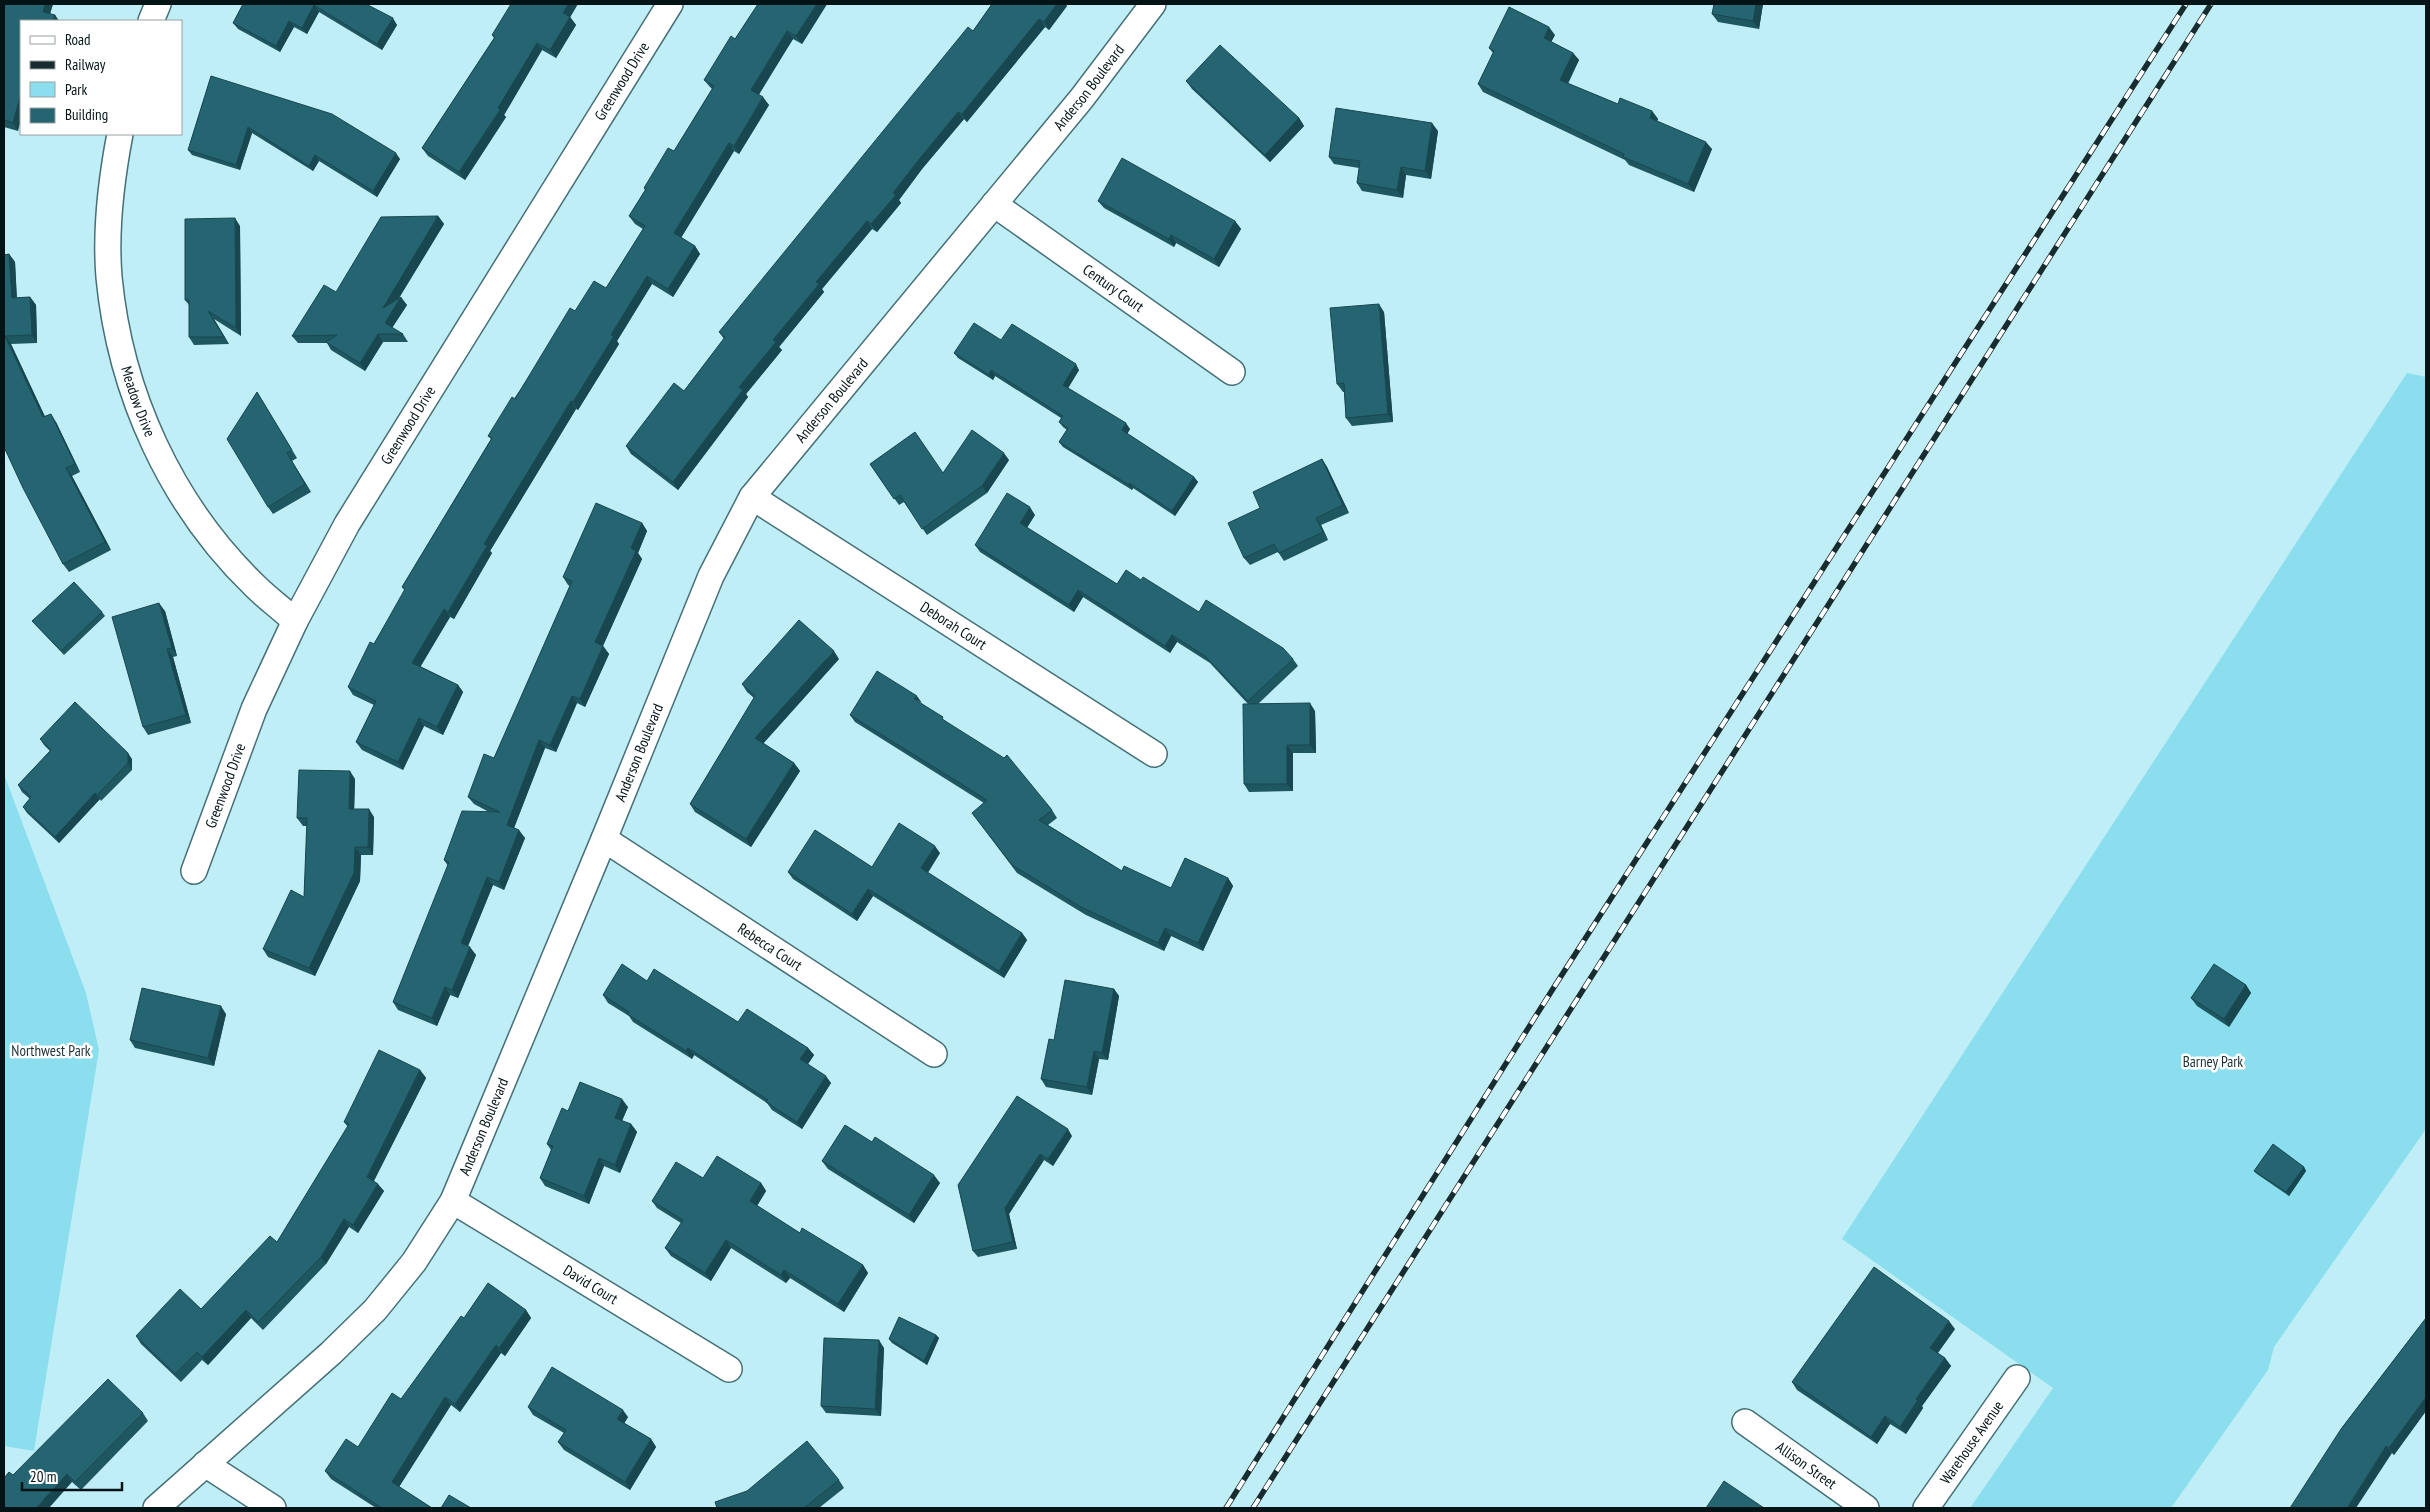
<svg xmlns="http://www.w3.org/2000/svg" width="2430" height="1512" font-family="'PT Sans Narrow',sans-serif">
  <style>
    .green { fill: #8bdeee }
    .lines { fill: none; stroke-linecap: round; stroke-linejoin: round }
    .street-casing { stroke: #467078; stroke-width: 28 }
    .street { stroke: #fff; stroke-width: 25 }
    .rail-casing { stroke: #182b2f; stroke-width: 5.5 }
    .rail { stroke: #fff; stroke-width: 4; stroke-dasharray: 11; stroke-linecap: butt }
    .wall { fill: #1f5761 }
    .shaded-wall { fill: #19474f }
    .building { fill: #246571; stroke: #19474f }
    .labels { text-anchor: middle; stroke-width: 5; stroke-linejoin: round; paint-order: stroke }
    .street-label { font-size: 15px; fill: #031316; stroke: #fff }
    .park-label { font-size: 15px; fill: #1b3135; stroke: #fff }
  </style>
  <rect width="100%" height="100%" fill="#c0eef7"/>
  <!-- green -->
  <path class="green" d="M2407 373 2426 377V1129L2274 1347 2268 1370 2171 1508H1970L2053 1388 1842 1239Z
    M4 774 86 993 99 1050 34 1451 4 1446Z"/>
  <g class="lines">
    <!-- street casing -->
    <g class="street-casing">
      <g id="street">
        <path d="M151 21 158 4"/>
        <path id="s1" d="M120 134C111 181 105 229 109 277 120 393 171 505 255 586 267 598 282 609 295 621"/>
        <path id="s2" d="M994 204 1232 372"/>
        <path id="s3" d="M752 497 1154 754"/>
        <path id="s4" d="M604 839 934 1054"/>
        <path id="s5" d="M194 871 254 709 295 621 347 524 670 4"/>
        <path id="s6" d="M453 1201 729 1369"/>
        <path id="s7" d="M1745 1422 1866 1508"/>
        <path d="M205 1464 273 1508"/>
        <path id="s8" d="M156 1508 331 1353 375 1310 414 1262 453 1201 604 839 711 576 752 497 1082 98 1153 4"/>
        <path id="s9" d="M1926 1508 2017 1378"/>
      </g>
    </g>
    <!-- street -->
    <use href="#street" class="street"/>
    <!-- rail casing -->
    <g class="rail-casing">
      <path id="rail" d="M1226 1508 1556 984 2186 4
        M1253 1508 2211 4"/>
    </g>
    <!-- rail -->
    <use href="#rail" class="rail"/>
  </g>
  <!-- wall -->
  <path class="wall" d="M4 4H53L50 14 55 15 59 21H21L18 131 4 127Z
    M243 4H366L397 25 382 50 319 12 307 34 294 27 280 52 238 29 233 23Z
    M758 4H827L802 44 793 39 758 94 769 105 739 154 734 151 681 238 695 246 700 254 673 297 652 284 617 341 619 344 578 410 576 409 490 551 492 553 454 619 450 617 420 666 458 685 463 692 443 735 424 726 403 770 362 750 356 742 374 705 353 695 348 687 405 591 402 587 491 439 488 436 575 311 606 288 643 229 635 224 629 216 645 190 644 188 674 151 712 89 710 87 704 80 735 39Z
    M992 4H1065L1067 6 1049 30 1045 27 967 122 964 119 922 169 899 200 901 203 877 232 872 229 822 289 824 292 779 347 782 350 746 394 748 397 678 490 631 454 626 446 684 391 724 339 719 332 973 31Z
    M1763 4 1759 29 1718 22 1712 14Z
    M570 17 576 25 556 58 542 50 504 115 506 117 465 180 428 156 422 148 494 38 492 35Z
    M1555 35 1551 42 1573 53 1579 60 1568 84 1618 104 1652 111 1658 119 1657 121 1712 149 1694 192 1629 165 1625 160 1483 92 1478 84 1493 53 1489 48Z
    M211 76 400 159 377 197 319 161 313 171 252 133 240 170 192 155 188 150Z
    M1186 81 1299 118 1304 126 1270 162 1192 89Z
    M1438 131 1431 179 1406 175 1403 198 1362 191 1357 183 1359 168 1334 164 1329 157Z
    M1098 201 1235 221 1241 229 1219 267 1176 243 1174 247 1104 208Z
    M438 216 444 224 399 298 407 305 392 328 403 334 408 342H383L365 371 331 350 327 343H298L292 336 336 292Z
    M240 226 241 336 214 319 229 344 194 345 189 337V305L185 300Z
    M9 254 15 262 17 298 30 297 36 305 37 343 11 344 45 417 56 422 80 472 72 476 111 550 69 572 63 564 4 447V255Z
    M1384 312 1393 422 1352 426 1346 418 1344 392H1343L1337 384Z
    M1001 340 1079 370 1068 388 1130 429 1127 434 1194 477 1198 482 1175 516 1133 488 1132 490 1063 447 1059 442 1067 430 1063 427 1059 422 1061 418 995 376 993 380 958 358 954 353Z
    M257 392 297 458 292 461 311 492 273 514 268 507Z
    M1322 459 1327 467 1349 513 1321 525 1328 540 1284 561 1278 552 1250 565 1244 558 1260 508Z
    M1009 460 987 493 927 535 904 502 899 505 870 464 943 473Z
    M1035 515 1027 528 1117 584 1141 580 1199 612 1293 659 1298 666 1258 704 1315 711 1316 753H1293V791L1249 792 1244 784 1248 704 1210 663 1177 642 1170 653 1083 597 1074 612 980 552 975 545Z
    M642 523 647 531 638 553 642 559 603 646 609 654 585 707 577 703 556 752 545 748 514 828 525 838 504 890 493 885 468 946 476 955 458 998 450 995 437 1026 398 1010 393 1002 448 866 444 860 489 812 474 804 468 797 494 758 570 586 568 585 563 577Z
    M165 611 177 656 173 657 191 723 148 735 143 727Z
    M102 612 105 616 64 655 32 621Z
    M839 659 763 743 794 763 800 771 751 847 695 812 690 804 754 698 747 692 742 684Z
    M922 704 947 722 1052 810 1057 818 1048 825 1122 871 1171 888 1228 878 1233 886 1203 951 1171 936 1164 951 1086 915 1017 873 972 813 984 803 855 722 850 715Z
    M40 739 132 759V770L101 801 100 799 59 843 27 813 23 807 30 799 22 792 18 785 50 751 44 745Z
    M355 779 354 809 374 817 373 855H361L360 881 315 976 268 957 263 949 304 897 307 826H303L297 818Z
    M940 853 927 873 1022 933 1027 940 1004 978 873 896 857 921 793 879 788 872 872 867Z
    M647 981 738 1022 808 1048 814 1055 808 1064 831 1083 802 1129 772 1110 767 1103 694 1055 692 1059 633 1022 629 1016 608 1003 603 995Z
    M2246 985 2251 993 2229 1027 2197 1006 2191 998Z
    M1114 989 1119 996 1108 1060 1099 1059 1092 1095 1046 1087 1041 1079 1054 1040Z
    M226 1014 214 1066 135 1048 130 1040Z
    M420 1070 426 1078 374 1181 384 1191 358 1233 349 1227 326 1264 263 1330 251 1318 208 1365 202 1360 181 1382 141 1344 136 1336 201 1309 277 1242 348 1127 344 1122Z
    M628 1107 622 1121 631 1124 637 1132 620 1173 604 1166 589 1204 545 1186 540 1178 551 1150 547 1144 568 1111Z
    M1072 1136 1053 1166 1044 1160 1009 1214 1017 1249 978 1257 973 1251 958 1185Z
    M872 1142 940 1183 914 1223 828 1169 822 1161Z
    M2304 1167 2306 1171 2289 1196 2257 1174 2254 1171Z
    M703 1178 761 1183 766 1191 757 1206 800 1233 863 1265 868 1273 844 1312 790 1278 786 1283 731 1248 711 1281 671 1256 665 1248 681 1223 657 1208 652 1201Z
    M526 1310 531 1318 505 1356 501 1353 460 1412 451 1405 399 1487 432 1508H376L331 1479 325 1471 358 1447 401 1399 464 1318Z
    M2426 1318V1411L2394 1455 2392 1453 2341 1429Z
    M1955 1329 1938 1353 1945 1358 1951 1366 1922 1406 1923 1408 1906 1434 1890 1424 1877 1444 1797 1390 1792 1382Z
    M936 1335 939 1338 927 1365 892 1343 889 1339Z
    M884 1348 881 1416 826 1413 821 1406Z
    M528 1407 628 1417 624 1423 651 1439 656 1447 630 1490 564 1450 558 1442 564 1433 533 1415Z
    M143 1413 148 1421 81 1490 72 1482 13 1475Z
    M839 1480 844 1488 819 1508H717Z"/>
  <!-- shaded-wall -->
  <path class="shaded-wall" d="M45 4H53L48 20 43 12Z
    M568 4H578L568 21 563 13Z
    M817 4H827L802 44 796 36Z
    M1057 4H1065L1067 6 1049 30 1044 22Z
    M1756 4H1763L1759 29 1753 21Z
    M314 5 319 12 307 34 302 28Z
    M55 15 59 21H53Z
    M570 17 576 25 556 58 550 50Z
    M393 18 397 25 382 50 377 44Z
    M1039 19 1045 27 967 122 962 114Z
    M289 21 294 27 280 52 276 46Z
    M1549 27 1555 35 1549 46 1544 38Z
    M787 31 793 39 757 98 751 90Z
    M537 43 542 50 504 115 506 117 465 180 459 172Z
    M1573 53 1579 60 1565 88 1560 80Z
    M21 93V120L18 131 13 123Z
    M763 97 769 105 739 154 734 146Z
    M1652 111 1658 119 1655 125 1650 118Z
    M958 112 964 119 922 169 899 200 901 203 877 232 871 224 893 193 917 162Z
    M1299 118 1304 126 1270 162 1265 155Z
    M1432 123 1438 131 1431 179 1425 171Z
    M248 127 252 133 240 170 236 165Z
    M1706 142 1712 149 1694 192 1688 184Z
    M729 143 734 151 679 241 674 233Z
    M396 153 400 159 377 197 373 191Z
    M315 155 319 161 313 171 309 166Z
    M1401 167 1406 175 1403 198 1397 190Z
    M438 216 444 224 388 316 383 308Z
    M235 218 240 226 241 336 236 328Z
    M867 221 872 229 822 289 824 292 779 347 782 350 746 394 748 397 678 490 673 482 739 387 816 282Z
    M1235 221 1241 229 1219 267 1214 259Z
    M1171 235 1176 243 1174 247 1169 239Z
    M695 246 700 254 673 297 668 289Z
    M9 254 15 262 17 306 12 298Z
    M647 276 652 284 617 341 619 344 578 410 573 402 611 335Z
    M30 297 36 305 37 343 32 335Z
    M401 297 407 305 390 331 385 323Z
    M1379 304 1384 312 1393 422 1388 414Z
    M208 311 214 319 229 344 224 337Z
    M378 334 383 342 365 371 360 363Z
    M5 336 11 344 49 425 43 417Z
    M1076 364 1079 370 1067 390 1063 385Z
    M991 370 995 376 993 380 989 375Z
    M571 401 576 409 490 551 492 553 454 619 448 612 484 544Z
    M51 414 56 422 80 472 75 464Z
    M1126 423 1130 429 1126 436 1122 430Z
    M287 453 292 461 311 492 305 484Z
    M1004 453 1009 460 987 493 982 486Z
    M1322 459 1327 467 1349 513 1343 505Z
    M66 468 72 476 111 550 105 542Z
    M1194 477 1198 482 1175 516 1172 511Z
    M1129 483 1133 488 1132 490 1129 485Z
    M1030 507 1035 515 1025 530 1020 523Z
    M1316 518 1321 525 1328 540 1323 532Z
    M642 523 647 531 638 553 642 559 601 650 595 642 631 548Z
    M1078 590 1083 597 1074 612 1069 605Z
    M159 603 165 611 177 656 172 648Z
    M444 609 450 617 418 671 412 663Z
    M1172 635 1177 642 1170 653 1165 646Z
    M603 646 609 654 585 707 580 699Z
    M167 649 173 657 191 723 186 715Z
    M834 651 839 659 761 746 755 738Z
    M458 685 463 692 443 735 437 727Z
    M572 696 577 703 556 752 550 745Z
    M917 696 922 703 914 699Z
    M1310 703 1315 711 1316 753 1310 745Z
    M419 718 424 726 403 770 398 762Z
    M539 740 545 748 512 833 507 825Z
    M1287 745 1293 753V791L1287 784Z
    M128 753 132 759V770L128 763Z
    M794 763 800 771 751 847 746 839Z
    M350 771 355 779 354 817 349 809Z
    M95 793 100 799 59 843 55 837Z
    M369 809 374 817 373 855 368 847Z
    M519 830 525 838 504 890 499 882Z
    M935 846 940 853 926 876 921 868Z
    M355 847 361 855 360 881 315 976 309 968Z
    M487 877 493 885 466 951 461 943Z
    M1228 878 1233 886 1203 951 1198 943Z
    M868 889 873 896 857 921 852 914Z
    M1165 928 1171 936 1164 951 1158 943Z
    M1022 933 1027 940 1004 978 999 971Z
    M470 947 476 955 458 998 452 990Z
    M2246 985 2251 993 2229 1027 2224 1019Z
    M445 987 450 995 437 1026 432 1018Z
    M1114 989 1119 996 1108 1060 1102 1053Z
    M221 1006 226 1014 214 1066 208 1058Z
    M688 1048 694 1055 692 1059 686 1051Z
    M808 1048 814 1055 806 1067 800 1059Z
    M1094 1051 1099 1059 1092 1095 1087 1087Z
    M420 1070 426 1078 372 1184 367 1177Z
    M826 1076 831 1083 802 1129 797 1122Z
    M622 1099 628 1107 620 1125 615 1118Z
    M631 1124 637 1132 620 1173 615 1165Z
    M1068 1129 1072 1136 1053 1166 1048 1159Z
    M1040 1154 1044 1160 1009 1214 1017 1249 1013 1242 1005 1208Z
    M599 1158 604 1166 589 1204 584 1196Z
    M2304 1167 2306 1171 2289 1196 2286 1192Z
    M934 1175 940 1183 914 1223 909 1215Z
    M761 1183 766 1191 755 1209 750 1201Z
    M378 1184 384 1191 358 1233 353 1225Z
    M344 1219 349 1227 326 1264 321 1257Z
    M726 1240 731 1248 711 1281 705 1273Z
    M863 1265 868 1273 844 1312 838 1304Z
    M784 1270 790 1278 786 1283 781 1275Z
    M246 1310 251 1318 208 1365 202 1357Z
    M526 1310 531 1318 505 1356 499 1348Z
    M1949 1321 1955 1329 1936 1355 1930 1348Z
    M936 1335 939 1338 927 1365 924 1361Z
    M879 1340 884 1348 881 1416 875 1409Z
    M496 1345 501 1353 460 1412 455 1404Z
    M1945 1358 1951 1366 1922 1406 1923 1408 1906 1434 1900 1427 1916 1399Z
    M445 1397 451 1405 397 1490 392 1482Z
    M2426 1397V1411L2394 1455 2389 1448Z
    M623 1410 628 1417 622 1427 617 1419Z
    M1885 1416 1890 1424 1877 1444 1871 1437Z
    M651 1439 656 1447 630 1490 625 1482Z
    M2386 1446 2392 1453 2356 1508H2347Z
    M67 1474 72 1482 49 1508H36Z"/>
  <!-- building -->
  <path class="building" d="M4 4H45L43 12 55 15 53 21H21V93L13 123 4 120Z
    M243 4H366L393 18 377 44 314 5 302 28 289 21 276 46 233 23Z
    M511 4H568L563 13 570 17 550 50 537 43 498 108 500 110 459 172 422 148 495 37 492 35Z
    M758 4H817L796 36 787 31 751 90 763 97 734 146 729 143 674 233 695 246 668 289 647 276 611 335 614 336 573 402 571 401 484 544 487 546 448 612 444 609 412 663 458 685 437 727 419 718 398 762 356 742 376 701 348 687 370 642 374 644 405 589 402 587 492 438 488 436 512 397 515 399 570 308 575 311 594 281 606 288 645 226 629 216 646 189 644 188 668 148 674 151 714 86 704 80 731 36 735 39Z
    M992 4H1057L1044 22 1039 19 962 114 958 112 917 162 893 193 896 195 871 224 867 221 816 282 819 284 773 340 776 342 739 387 743 390 673 482 626 446 674 383 684 391 725 337 719 332 968 27 973 31Z
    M1714 4H1756L1753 21 1712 14Z
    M1509 7 1549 27 1544 38 1573 53 1560 80 1618 104 1620 98 1652 111 1650 118 1706 142 1688 184 1623 157 1624 154 1478 84 1494 51 1489 48Z
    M1220 45 1299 118 1265 155 1186 81Z
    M211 76 332 114 396 153 373 191 315 155 309 166 248 127 236 165 188 150Z
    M1336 108 1432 123 1425 171 1401 167 1397 190 1357 183 1360 161 1329 157Z
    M1122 158 1235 221 1214 259 1171 235 1169 239 1098 201Z
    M438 216 383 308 401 297 385 323 403 334H378L360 363 326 342 337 335 292 336 324 285 336 292 381 217Z
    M235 218 236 328 208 311 224 337H189V300H185V219Z
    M9 254 12 298 30 297 32 335 5 336 43 417 51 414 75 464 66 468 105 542 63 564 23 488 4 447V255Z
    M1379 304 1388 414 1346 418 1344 383 1337 384 1330 308Z
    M974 323 1001 340 1012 324 1076 364 1063 385 1126 423 1122 430 1194 477 1172 511 1129 483V485L1059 442 1068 428 1059 422 1063 416 991 370 989 375 954 353Z
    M257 392 292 450 287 453 305 484 268 507 227 439Z
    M972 430 1004 453 982 486 922 529 900 495 894 499 870 464 915 432 943 473Z
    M1322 459 1343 505 1316 518 1323 532 1279 553 1274 544 1244 558 1228 523 1260 508 1253 492Z
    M1007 493 1030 507 1020 523 1117 584 1126 570 1141 580 1143 577 1199 612 1206 600 1283 648 1293 659 1248 701 1205 656 1172 635 1165 646 1078 590 1069 605 975 545Z
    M596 503 642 523 631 548 636 551 595 642 603 646 580 699 572 696 550 745 539 740 507 825 519 830 499 882 487 877 461 943 470 947 452 990 445 987 432 1018 393 1002 449 862 444 860 462 811 500 812 468 797 484 754 494 758 572 581 563 577Z
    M74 582 102 612 61 651 32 621Z
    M159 603 172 648 167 649 186 715 143 727 112 617Z
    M799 620 834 651 755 738 794 763 746 839 690 804 755 696 742 684Z
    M877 671 917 696 914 699 943 717 942 719 1004 758 1007 755 1052 810 1039 820 1122 871 1124 866 1171 888 1185 858 1228 878 1198 943 1165 928 1158 943 1081 907 1012 865 972 813 987 800 850 715Z
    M75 702 128 753V763L97 795 95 793 55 837 23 807 31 797 18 785 51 750 40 739Z
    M1310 703V745H1287V784H1244L1243 704Z
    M299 770 350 771 349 809H369L368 847H355L354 873 309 968 263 949 291 890 304 897 307 818H297Z
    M899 823 935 846 921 868 1022 933 999 971 868 889 852 914 788 872 815 830 872 867Z
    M622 964 647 981 654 969 738 1022 747 1009 808 1048 800 1059 826 1076 797 1122 766 1102 768 1100 688 1048 686 1051 627 1014 629 1012 603 995Z
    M2214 964 2246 985 2224 1019 2191 998Z
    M1065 980 1114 989 1102 1053 1094 1051 1087 1087 1041 1079 1049 1039 1054 1040Z
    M142 988 221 1006 208 1058 130 1040Z
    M379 1050 420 1070 367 1177 378 1184 353 1225 344 1219 321 1257 258 1322 246 1310 202 1357 197 1352 175 1374 136 1336 180 1289 201 1309 270 1236 277 1242 349 1124 344 1122Z
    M580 1082 622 1099 615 1118 631 1124 615 1165 599 1158 584 1196 540 1178 553 1146 547 1144 562 1108 568 1111Z
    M1017 1096 1068 1129 1048 1159 1040 1154 1005 1208 1013 1242 973 1251 958 1185Z
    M845 1125 872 1142 875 1137 934 1175 909 1215 822 1161Z
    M2273 1144 2304 1167 2286 1192 2254 1171Z
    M717 1156 761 1183 750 1201 800 1233 802 1228 863 1265 838 1304 784 1270 781 1275 726 1240 705 1273 665 1248 683 1220 652 1201 676 1162 703 1178Z
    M1874 1267 1949 1321 1930 1348 1945 1358 1916 1399 1918 1400 1900 1427 1885 1416 1871 1437 1792 1382Z
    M488 1283 526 1310 499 1348 496 1345 455 1404 445 1397 392 1482 432 1508H382L325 1471 346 1439 358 1447 392 1393 401 1399 461 1316 464 1318Z
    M899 1317 936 1335 924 1361 889 1339Z
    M2426 1318V1397L2389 1448 2386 1446 2347 1508H2290L2341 1429Z
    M824 1338 879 1340 875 1409 821 1406Z
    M552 1367 623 1410 617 1419 651 1439 625 1482 558 1442 566 1430 528 1407Z
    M108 1379 143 1413 75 1482 67 1474 36 1508H4V1478L9 1472 13 1475Z
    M807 1441 839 1480 804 1508H717L715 1502 747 1491Z
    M1724 1481 1764 1508H1706Z
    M449 1495 471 1508H441Z"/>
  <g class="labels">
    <!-- street labels -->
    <g class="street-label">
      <text dy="5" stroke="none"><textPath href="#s5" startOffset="901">Greenwood Drive</textPath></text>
      <text dy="5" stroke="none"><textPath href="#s8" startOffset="1725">Anderson Boulevard</textPath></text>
      <text dy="5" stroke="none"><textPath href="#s2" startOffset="146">Century Court</textPath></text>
      <text dy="5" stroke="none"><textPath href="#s8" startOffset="1320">Anderson Boulevard</textPath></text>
      <text dy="5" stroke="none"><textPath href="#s1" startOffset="272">Meadow Drive</textPath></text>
      <text dy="5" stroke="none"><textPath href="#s5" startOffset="496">Greenwood Drive</textPath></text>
      <text dy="5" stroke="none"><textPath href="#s3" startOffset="239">Deborah Court</textPath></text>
      <text dy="5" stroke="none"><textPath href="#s8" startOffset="915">Anderson Boulevard</textPath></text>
      <text dy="5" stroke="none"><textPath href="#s5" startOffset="91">Greenwood Drive</textPath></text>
      <text dy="5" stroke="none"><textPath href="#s4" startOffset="198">Rebecca Court</textPath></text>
      <text dy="5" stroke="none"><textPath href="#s8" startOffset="510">Anderson Boulevard</textPath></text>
      <text dy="5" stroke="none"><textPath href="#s6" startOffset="161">David Court</textPath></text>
      <text dy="5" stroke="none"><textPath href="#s9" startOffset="80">Warehouse Avenue</textPath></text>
      <text dy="5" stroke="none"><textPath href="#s7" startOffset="75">Allison Street</textPath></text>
    </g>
    <!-- park labels -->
    <g class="park-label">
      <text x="51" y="1056">Northwest Park</text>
      <text x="2213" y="1067">Barney Park</text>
    </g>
  </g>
  <!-- border -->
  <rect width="2430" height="1512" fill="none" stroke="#031316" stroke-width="10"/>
  <!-- legend -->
  <rect x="20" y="20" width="162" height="115" fill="#ffffff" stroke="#9aa1a2"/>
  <rect x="30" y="36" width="25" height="8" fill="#ffffff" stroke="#9aa1a2"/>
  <text x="65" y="45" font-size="15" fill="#031316">Road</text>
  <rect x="30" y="61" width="25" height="8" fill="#182b2f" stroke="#9aa1a2"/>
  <text x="65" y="70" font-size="15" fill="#031316">Railway</text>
  <rect x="30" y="82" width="25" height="15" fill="#8bdeee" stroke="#9aa1a2"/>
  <text x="65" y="95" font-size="15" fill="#031316">Park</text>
  <rect x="30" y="108" width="25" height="15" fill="#246571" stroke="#9aa1a2"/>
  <text x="65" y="120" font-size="15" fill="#031316">Building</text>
  <!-- scale -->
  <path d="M22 1482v8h100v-8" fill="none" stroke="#031316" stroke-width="2.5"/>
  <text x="30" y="1482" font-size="15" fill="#031316" stroke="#ffffff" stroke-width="4" paint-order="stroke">20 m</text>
</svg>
